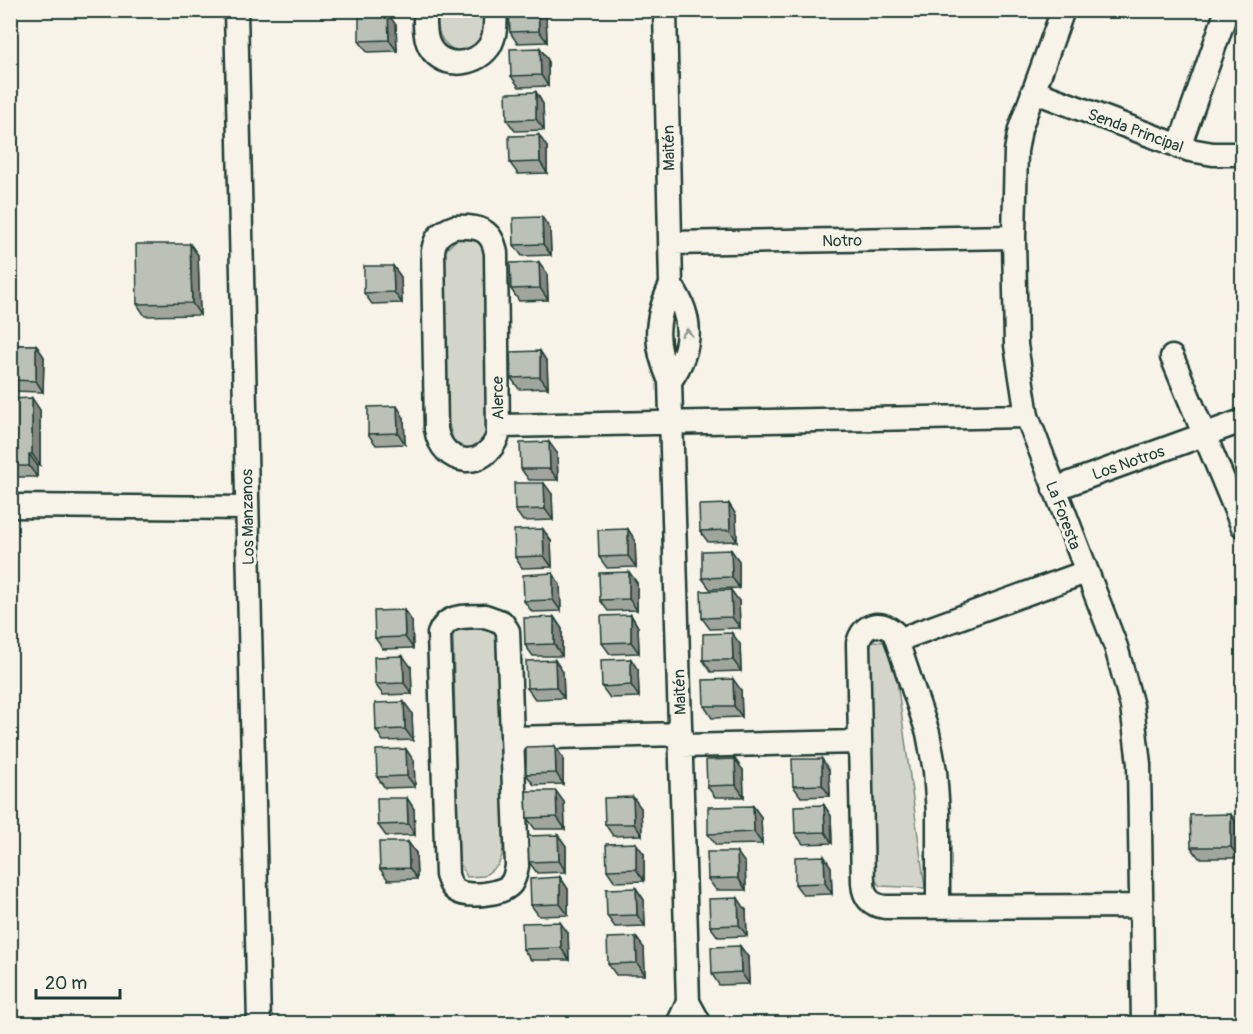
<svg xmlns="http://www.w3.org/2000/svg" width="1253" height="1034" font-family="Pangolin,sans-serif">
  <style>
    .green { fill: #d3d5ca; stroke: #79897f; stroke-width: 1.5 }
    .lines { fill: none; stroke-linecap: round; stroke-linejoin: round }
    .street-casing { stroke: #1f3d34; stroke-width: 27 }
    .street { stroke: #f7f3e8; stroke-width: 22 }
    .wall { fill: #a1a69d; stroke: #1f3d34; stroke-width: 1.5 }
    .shaded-wall { fill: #83877f; stroke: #1f3d34; stroke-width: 1.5 }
    .building { fill: #bbc1b6; stroke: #1f3d34; stroke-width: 1.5 }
    .oneway { stroke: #8b988e }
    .labels { text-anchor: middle; stroke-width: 6; stroke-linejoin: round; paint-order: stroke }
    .street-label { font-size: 16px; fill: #1f3d34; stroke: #f7f3e8 }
  </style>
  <rect width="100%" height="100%" fill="#f7f3e8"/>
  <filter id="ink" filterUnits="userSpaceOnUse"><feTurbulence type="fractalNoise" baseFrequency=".0167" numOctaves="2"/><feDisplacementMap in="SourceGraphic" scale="12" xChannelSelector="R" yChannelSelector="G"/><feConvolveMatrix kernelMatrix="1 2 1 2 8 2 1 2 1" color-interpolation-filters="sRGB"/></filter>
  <g filter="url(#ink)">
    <!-- green -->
    <path class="green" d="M437 11H483L482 40 475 48 460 54C439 42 437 34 437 11Z
      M459 237 476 238 485 250 488 443 474 449 460 448 453 439 445 411 443 266 445 251Z
      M490 621 495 630 507 814 502 856 498 865 484 876 467 877 458 859 453 634 458 625Z
      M873 641 885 642 893 651 925 888 880 886 870 874 868 651Z"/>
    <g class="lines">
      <!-- street casing -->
      <g class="street-casing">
        <path id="street" d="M236 10 259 1024
          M425 10C425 21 424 33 428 43 438 69 474 68 489 47 496 36 496 23 495 10
          M665 10 671 285C654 320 654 345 670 381L688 1002 678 1024
          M1063 10 1020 129 1016 151 1014 237 1016 345 1027 416 1116 647 1132 706 1139 764 1143 1024
          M1033 91 1190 150 1213 154H1242
          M1179 147 1226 13
          M454 227C477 226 492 228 496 253L498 435C486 471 442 467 436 429L433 251C435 237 441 232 454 227Z
          M671 243 1014 237
          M1172 357 1242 525
          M670 381C693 348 694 318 671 285
          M498 426 1027 416
          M1054 489 1242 421
          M10 506 247 508
          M485 616 502 622 508 631 517 866C516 872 515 878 511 884 503 894 468 898 457 891 451 888 449 881 447 875L439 634C447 613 466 617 485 616Z
          M898 640 1086 572
          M512 738 681 734
          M681 746 860 742
          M938 906V813L935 771 928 733 894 632C879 620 863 624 858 643L863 883C864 898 871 905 885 907L1141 906
          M688 1002 700 1024"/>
      </g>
      <!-- street -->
      <use href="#street" class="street"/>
    </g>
    <!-- wall -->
    <path class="wall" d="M546 15 547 42 517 43 510 32Z
      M396 25 397 51 367 52 359 41Z
      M540 48 548 60V86L519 87 511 76Z
      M536 92 543 104 544 130 515 131 507 120Z
      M547 147V173L518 174 510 163Z
      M550 229 551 255 522 256 514 245Z
      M190 244 198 255 200 315 145 316 137 304Z
      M393 266 401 277 402 303 372 304 364 293Z
      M547 273 548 300 519 301 511 289Z
      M10 345H36L44 357 43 392 10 391Z
      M540 351 547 362 548 388 519 389 511 378Z
      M10 399 40 410V465H37V477H10Z
      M404 418 405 444 376 445 368 434Z
      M557 453 558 480H529L521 469Z
      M552 494 553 520 523 521 515 510Z
      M729 504 736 515 737 541 708 542 700 531Z
      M635 540 636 567 607 568 599 557Z
      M551 541 552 567 522 568 515 557Z
      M731 550 739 561V588L710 589 702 578Z
      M629 572 637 583V610L608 611 600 600Z
      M560 585 561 611 532 612 524 601Z
      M739 601 740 628 710 629 702 618Z
      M631 615 638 627 639 653 610 654 602 643Z
      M554 617 562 629V656H533L525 645Z
      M412 621 413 648 383 649 375 638Z
      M740 644 741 671 711 672 703 660Z
      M411 667 412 694 383 695 375 684Z
      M638 670 639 697 610 698 602 687Z
      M563 672 564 698 535 699 527 688Z
      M741 690 742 717 712 718 704 706Z
      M412 713 413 740 383 741 376 730Z
      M563 758V784L534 785 526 774Z
      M414 761 415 787 385 788 377 777Z
      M743 770 744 797H715L707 786Z
      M829 770 830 796 801 797 793 786Z
      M407 798 414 809 415 835 386 836 378 825Z
      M564 802 565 829H535L527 818Z
      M824 805 831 816 832 843 803 844 795 833Z
      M753 806 761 817 762 844 716 845 708 834Z
      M641 808 642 835 613 836 605 824Z
      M1238 826 1239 858H1199L1191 847Z
      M558 835 566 846V872L537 873 529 862Z
      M408 842 416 853 417 879 388 880 380 869Z
      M644 854V881L615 882 607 870Z
      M824 856 831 867 832 894 803 895 795 884Z
      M745 863 746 890H716L708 879Z
      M560 877 568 889V915L539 916 531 905Z
      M636 888 644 900 645 926 615 927 607 916Z
      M746 910 747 936 718 937 710 926Z
      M568 933 569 960H531L523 949Z
      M740 946 748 957 749 984 719 985 712 974Z
      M644 948 645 975H616L608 964Z"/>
    <!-- shaded-wall -->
    <path class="shaded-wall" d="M538 10H543L546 15 547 42 539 31Z
      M388 14 396 25 397 51 389 40Z
      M540 48 548 60V86L541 75Z
      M536 92 543 104 544 130 536 119Z
      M539 135 547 147V173L540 162Z
      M542 217 550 229 551 255 543 244Z
      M190 244 198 255 200 315 192 303Z
      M539 262 547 273 548 300 540 288Z
      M393 266 401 277 402 303 394 292Z
      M36 345 44 357 43 392 36 381Z
      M540 351 547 362 548 388 540 377Z
      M32 398 40 410V465L32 454Z
      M397 406 404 418 405 444 398 433Z
      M549 442 557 453 558 480 550 469Z
      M29 454 37 465V477L29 466Z
      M544 483 552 494 553 520 545 509Z
      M729 504 736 515 737 541 730 530Z
      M543 529 551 541 552 567 544 556Z
      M628 529 635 540 636 567 628 556Z
      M731 550 739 561V588L732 577Z
      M629 572 637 583V610L629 599Z
      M553 573 560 585 561 611 553 600Z
      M731 590 739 601 740 628 732 617Z
      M404 610 412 621 413 648 405 637Z
      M631 615 638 627 639 653 631 642Z
      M554 617 562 629V656L554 644Z
      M732 633 740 644 741 671 733 660Z
      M403 656 411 667 412 694 404 683Z
      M631 659 638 670 639 697 631 685Z
      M555 660 563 672 564 698 556 687Z
      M733 679 741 690 742 717 734 706Z
      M404 702 412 713 413 740 405 729Z
      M555 746 563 758V784L556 773Z
      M406 749 414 761 415 787 407 776Z
      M735 759 743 770 744 797 736 785Z
      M822 759 829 770 830 796 822 785Z
      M556 791 564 802 565 829 557 817Z
      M633 797 641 808 642 835 634 824Z
      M407 798 414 809 415 835 408 824Z
      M824 805 831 816 832 843 825 832Z
      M753 806 761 817 762 844 754 832Z
      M1231 814 1238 826 1239 858 1231 847Z
      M558 835 566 846V872L559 861Z
      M408 842 416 853 417 879 409 868Z
      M636 843 644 854V881L636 869Z
      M737 852 745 863 746 890 738 878Z
      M824 856 831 867 832 894 825 883Z
      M560 877 568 889V915L560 904Z
      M636 888 644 900 645 926 637 915Z
      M738 898 746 910 747 936 739 925Z
      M560 922 568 933 569 960 561 948Z
      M636 937 644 948 645 975 637 963Z
      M740 946 748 957 749 984 741 972Z"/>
    <!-- building -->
    <path class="building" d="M509 10H538L539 31 510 32Z
      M359 14H388L389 40 359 41Z
      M540 48 541 75 511 76 510 49Z
      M536 92V119L507 120 506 93Z
      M539 135 540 162 510 163 509 136Z
      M542 217 543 244 514 245 513 218Z
      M136 244H190L192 303 137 304Z
      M539 262 540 288 511 289 510 263Z
      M364 266H393L394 292 364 293Z
      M10 345H36V381L10 380Z
      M540 351V377L511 378 510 352Z
      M32 398V454H29V466H10V399Z
      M397 406 398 433 368 434V407Z
      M549 442 550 469H521L520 443Z
      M514 483H544L545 509 515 510Z
      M729 504 730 530 700 531 699 505Z
      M543 529 544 556 515 557 514 530Z
      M628 529V556L599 557 598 530Z
      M731 550 732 577 702 578V551Z
      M629 572V599L600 600 599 573Z
      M553 573V600L524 601 523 575Z
      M731 590 732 617 702 618 701 591Z
      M404 610 405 637 375 638 374 611Z
      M631 615V642L602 643 601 616Z
      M554 617V644L525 645 524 618Z
      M732 633 733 660H703V634Z
      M403 656 404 683 375 684 374 657Z
      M631 659V685L602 687 601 660Z
      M555 660 556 687 527 688 526 661Z
      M733 679 734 706H704L703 680Z
      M404 702 405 729 376 730 375 703Z
      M555 746 556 773 526 774V747Z
      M406 749 407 776 377 777 376 750Z
      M735 759 736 785 707 786 706 760Z
      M792 759H822V785L793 786Z
      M526 791H556L557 817 527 818Z
      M633 797 634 824H605L604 798Z
      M377 798H407L408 824 378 825Z
      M824 805 825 832 795 833 794 806Z
      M753 806 754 832 708 834V807Z
      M1231 814V847H1191L1190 815Z
      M558 835 559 861 529 862 528 836Z
      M379 842H408L409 868 380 869Z
      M636 843V869L607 870 606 844Z
      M707 852H737L738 878 708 879Z
      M824 856 825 883 795 884V857Z
      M560 877V904L531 905 530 879Z
      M636 888 637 915 607 916 606 889Z
      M738 898 739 925 710 926 709 899Z
      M560 922 561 948 523 949 522 923Z
      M636 937 637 963 608 964 607 938Z
      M740 946 741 972 712 974 711 947Z"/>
    <!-- one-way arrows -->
    <defs><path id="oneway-chevron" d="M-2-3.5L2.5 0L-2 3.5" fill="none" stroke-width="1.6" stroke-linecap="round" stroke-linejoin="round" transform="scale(1.5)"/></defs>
    <use class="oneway" href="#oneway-chevron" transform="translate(687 333) rotate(-89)"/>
  </g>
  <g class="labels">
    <!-- street labels -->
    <g class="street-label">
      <text transform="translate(1136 130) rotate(20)" y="6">Senda Principal</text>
      <text transform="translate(668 148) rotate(-91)" y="6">Maitén</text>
      <text transform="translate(842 240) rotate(-1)" y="6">Notro</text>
      <text transform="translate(497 398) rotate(-91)" y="6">Alerce</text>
      <text transform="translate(1128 462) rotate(-19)" y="6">Los Notros</text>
      <text transform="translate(1064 515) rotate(69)" y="6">La Foresta</text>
      <text transform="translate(247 517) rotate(-91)" y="6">Los Manzanos</text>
      <text transform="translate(679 692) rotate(-92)" y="6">Maitén</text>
    </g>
  </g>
  <!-- margin -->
  <rect width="1253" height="1034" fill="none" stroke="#f7f3e8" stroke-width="36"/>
  <rect x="18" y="18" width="1217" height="998" fill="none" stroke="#1f3d34" stroke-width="2" filter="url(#ink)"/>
  <!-- scale -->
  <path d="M36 989v9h84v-9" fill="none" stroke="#1f3d34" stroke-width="3"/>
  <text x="45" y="989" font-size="18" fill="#1f3d34" stroke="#f7f3e8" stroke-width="4.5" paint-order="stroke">20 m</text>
</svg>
